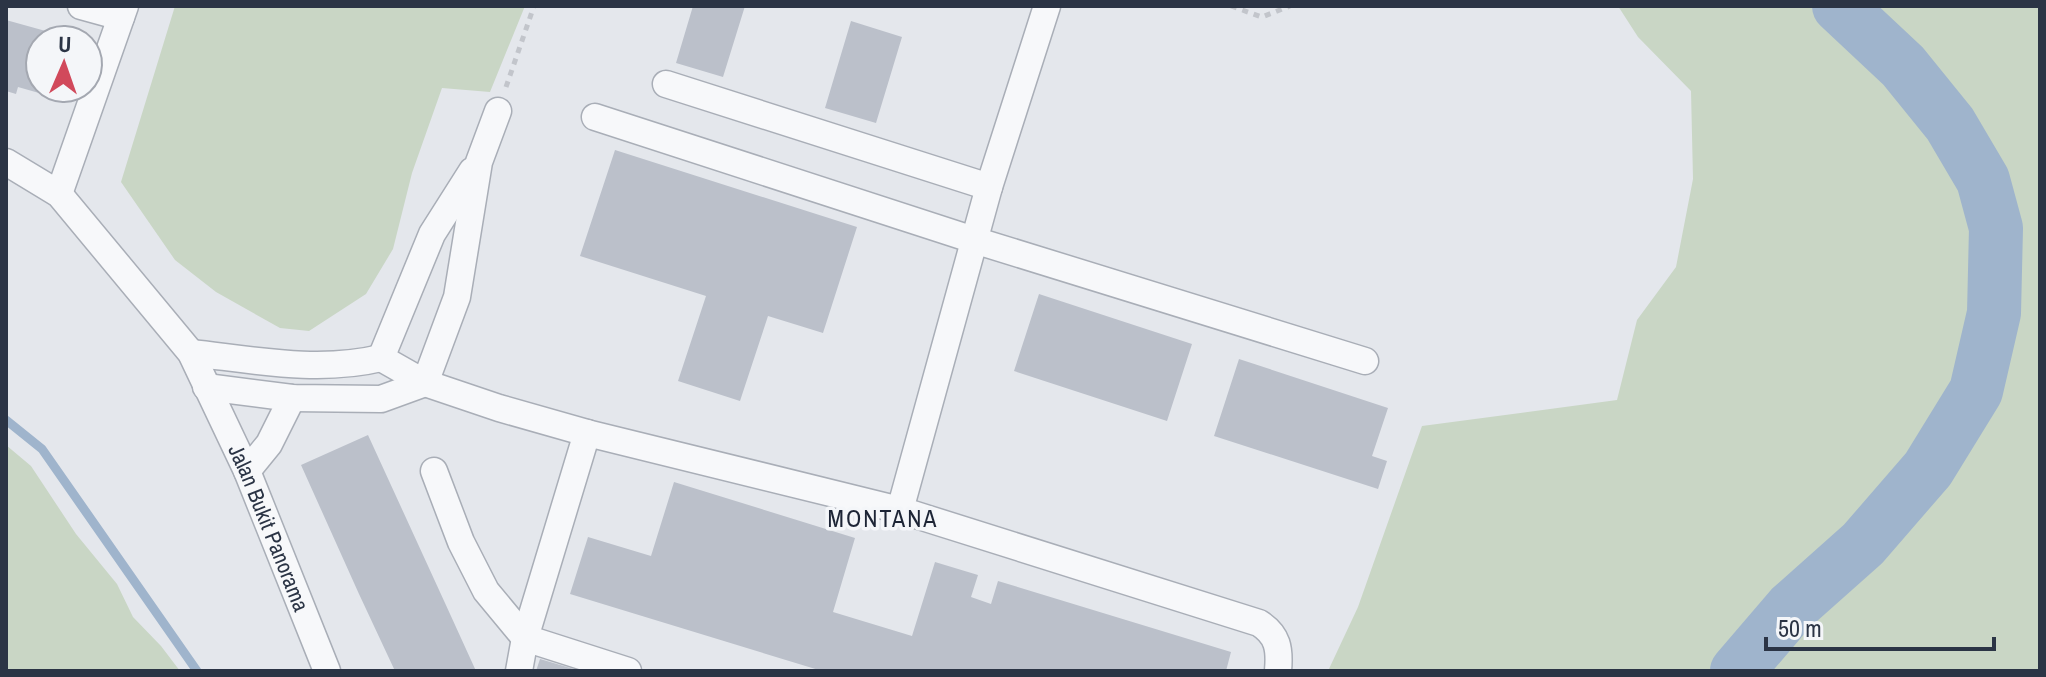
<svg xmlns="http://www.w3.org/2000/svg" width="2046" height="677" font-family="'Archivo Narrow',sans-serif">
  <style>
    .green { fill: #c9d6c5 }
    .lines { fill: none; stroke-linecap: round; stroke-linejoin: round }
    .stream { stroke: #9fb4cc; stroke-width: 9 }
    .river { stroke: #9fb4cc; stroke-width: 54 }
    .building { fill: #bbc0ca }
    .street-casing { stroke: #a9aeb7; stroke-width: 29 }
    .path { stroke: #c2c5cb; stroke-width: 5; stroke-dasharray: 6 6; stroke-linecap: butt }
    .street { stroke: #f7f8fa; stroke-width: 26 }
    .labels { text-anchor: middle; stroke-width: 7; stroke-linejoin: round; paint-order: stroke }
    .street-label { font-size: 22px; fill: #2b3445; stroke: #f4f6f9 }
    .neighbourhood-label { font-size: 24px; letter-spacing: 2px; fill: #1d2536; stroke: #f4f6f9 }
  </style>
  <rect width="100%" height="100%" fill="#e4e7ec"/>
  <!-- green -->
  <path class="green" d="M175 6H525L490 92 442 88 412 173 393 249 366 294 309 331 280 328 216 292 175 260 121 182Z
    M1618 6H2040V671H1328L1358 607 1422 426 1617 400 1637 320 1676 267 1693 179 1691 91 1638 37Z
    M6 445 31 466 76 534 117 584 133 617 161 646 180 671H6Z"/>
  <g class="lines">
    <!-- stream -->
    <path class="stream" d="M6 420 42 449 197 671"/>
    <!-- river -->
    <path class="river" d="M1737 671 1791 608 1863 544 1928 469 1976 391 1994 313 1996 228 1983 180 1950 124 1903 66 1839 6"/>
  </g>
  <!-- building -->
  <path class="building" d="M693 6H745L723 77 676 63Z
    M6 20 60 35 59 40H40V88H63L60 99 18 87 16 94 6 91Z
    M851 21 902 37 876 123 825 108Z
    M615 150 857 227 823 333 768 316 740 401 678 381 706 296 580 256Z
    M1039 294 1192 344 1167 421 1014 371Z
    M1239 359 1388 408 1372 456 1387 461 1378 489 1214 436Z
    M368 435 445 603 476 671H395L359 594 301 465Z
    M674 482 855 538 833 612 912 636 935 562 978 575 971 597 991 604 998 581 1231 652 1226 671H822L570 594 588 537 651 556Z
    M540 659 577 670V671H536Z"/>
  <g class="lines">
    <!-- street casing -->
    <g class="street-casing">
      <g id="street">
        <path d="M81 6 121 17"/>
        <path d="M666 84 989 187"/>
        <path d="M595 117 974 240 1365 361"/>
        <path id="s1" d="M6 162 59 194 191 353 247 471 327 671"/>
        <path d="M59 194 125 6"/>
        <path d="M191 353C254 360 319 373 381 358"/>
        <path d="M381 358 425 383 499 408 587 433 900 510 1259 623C1278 635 1280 649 1278 671"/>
        <path d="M381 358 432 234 472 171"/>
        <path d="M206 387 292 398 381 399 425 383 457 297 479 162 498 111"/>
        <path d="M247 471 269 444 292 398"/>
        <path d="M434 471 461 542 486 591 525 638 628 671"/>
        <path d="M900 510 989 187 1047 6"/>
        <path d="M519 671 525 638 587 433"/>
      </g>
    </g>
    <!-- path -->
    <path class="path" d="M1231 6 1262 17 1290 6
      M506 87 534 6"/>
    <!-- street -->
    <use href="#street" class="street"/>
  </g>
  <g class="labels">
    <!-- street labels -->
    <g class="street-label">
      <text dy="8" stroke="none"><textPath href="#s1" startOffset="460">Jalan Bukit Panorama</textPath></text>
    </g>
    <!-- neighbourhood labels -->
    <g class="neighbourhood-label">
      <text x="883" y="527">MONTANA</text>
    </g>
  </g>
  <!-- border -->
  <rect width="2046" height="677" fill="none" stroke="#2b3445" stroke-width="16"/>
  <!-- north arrow -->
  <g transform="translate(64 64) rotate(2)"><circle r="38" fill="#f4f6f9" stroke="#a4a8b1" stroke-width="2"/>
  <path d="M0-6L14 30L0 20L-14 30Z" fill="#d1495b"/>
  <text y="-12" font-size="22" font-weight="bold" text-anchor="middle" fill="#2b3445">U</text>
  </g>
  <!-- scale -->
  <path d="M1766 637v12h228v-12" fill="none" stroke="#2b3445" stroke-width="4"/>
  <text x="1778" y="637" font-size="24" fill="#2b3445" stroke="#f4f6f9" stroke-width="6" paint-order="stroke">50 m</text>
</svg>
